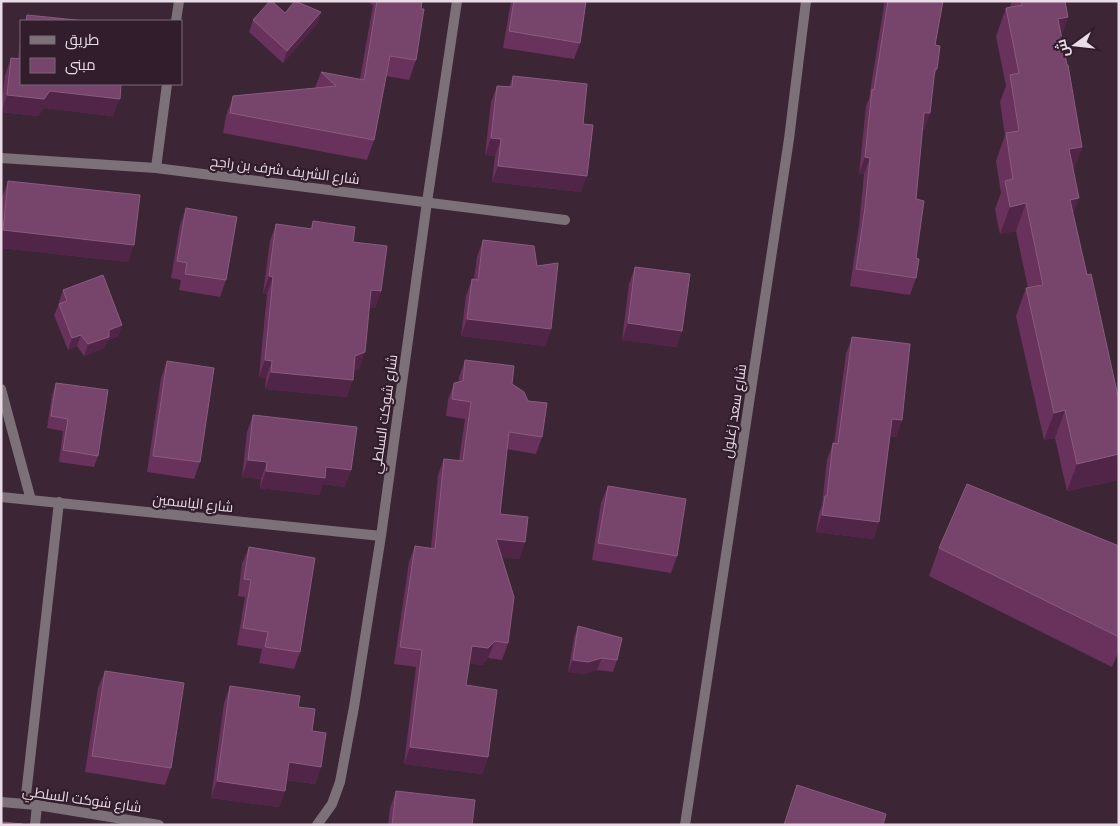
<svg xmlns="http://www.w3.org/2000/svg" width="1120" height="826" font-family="'Exo 2',Cairo,sans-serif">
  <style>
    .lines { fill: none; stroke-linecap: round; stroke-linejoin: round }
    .service { stroke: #7d7179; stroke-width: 10 }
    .minor { stroke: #7d7179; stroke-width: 10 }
    .tertiary { stroke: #7d7179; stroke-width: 10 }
    .wall { fill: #69325c }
    .shaded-wall { fill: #512547 }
    .building { fill: #77446b; stroke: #895c7e }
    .labels { text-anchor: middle; stroke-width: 4.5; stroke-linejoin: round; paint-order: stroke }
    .street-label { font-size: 14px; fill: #eadce6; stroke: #311d2c }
  </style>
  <rect width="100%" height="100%" fill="#3c2636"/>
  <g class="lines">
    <!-- service -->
    <path class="service" d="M35 825 37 805"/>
    <!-- minor -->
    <path class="minor" d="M176 21 179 1
      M1 158 156 168 565 220
      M156 168 167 84
      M1 389 31 500
      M1 497 381 536
      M1 802 37 805 159 825
      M25 804 59 502
      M317 825 332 804 340 782 354 707 381 536 427 202 457 1"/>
    <!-- tertiary -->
    <path class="tertiary" d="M685 825 789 139 806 1"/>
  </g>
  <!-- wall -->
  <path class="wall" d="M371 1H422L416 60 409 80 386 76 374 140 367 160 223 133 226 116 233 96 315 88 321 72 360 79 373 5 370 4Z
    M511 1H586L580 43 574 59 503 48Z
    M885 1H943L935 45 937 69 934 77 930 113 924 130H922L916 199V278L910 295 850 286 859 225 864 174H859L866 106 869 99 884 5Z
    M1012 1H1065L1068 17 1061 36 1082 147 1073 170V215L1119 401V480L1067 491 1055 438 1044 440 1016 316 1026 288H1028L1016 231 1000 234 995 209 1001 193 996 161 1005 135 1000 102 1006 86 996 36 1006 8 1010 7Z
    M321 12 317 24 283 63 249 32 253 20 285 13Z
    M21 30V84L113 116 44 108 38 116 1 112 5 75 11 58 18 59Z
    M513 76 583 124 581 192 492 182 495 156 485 155 491 102 497 86 509 87Z
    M8 181 128 262 1 248V204L2 198Z
    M186 208 226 280 220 297 179 290 181 280 171 278 180 225Z
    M313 221 353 242 381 291 375 308 369 307 359 369 354 371 347 397 265 389 266 378 259 377 267 294 263 293 270 241 276 224 310 229Z
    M483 240 537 266 551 329 545 346 461 336 466 296 472 279H474L477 257Z
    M635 267 682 331 676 347 622 340 629 284Z
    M63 290 122 325 118 336 107 341 104 348 84 356 77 346 68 350 54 315 59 304V302Z
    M852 337 902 420 896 437 890 436 879 522 873 539 816 532 819 513 822 505 827 460 833 443 834 444 846 354Z
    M465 360 512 384 542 437 536 454 507 449 500 514 525 542 519 559 502 557 508 643 502 660 488 658 482 665 469 663 466 685 488 757 482 774 404 764 416 667 394 664 409 562 415 546 431 548 438 475 444 459 459 460 465 419 446 416 448 400 454 383 459 382V377Z
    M167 361 200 462 194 479 147 472 161 378Z
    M56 383 98 456 94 467 59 462 63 431 47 428 52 395Z
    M253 415 345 487 323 484 319 495 260 488 261 479 242 477 247 432Z
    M608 486 677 556 671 573 592 560 601 503Z
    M1119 546V651L1112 667 929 576 939 548Z
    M249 547 300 652 294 669 259 663 262 649 237 645 245 597 238 596 242 564Z
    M578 626 617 660 613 672 597 670 584 674 568 672 574 638Z
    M105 671 171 768 165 785 85 772 98 688Z
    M230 686 298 707 312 731 321 767 315 784 286 780 285 791 279 807 211 798 224 703Z
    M797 785 883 825H784Z
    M396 791 472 825H388L390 808Z"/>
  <!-- shaded-wall -->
  <path class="shaded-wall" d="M321 12 317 24 283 63 287 51Z
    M1068 17 1058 44V19Z
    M50 91 120 99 113 116 44 108 38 116 1 112 7 95Z
    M924 113H930L924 130H918Z
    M491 138 501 139 495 156 485 155Z
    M1082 147 1072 174 1069 149Z
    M865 157 870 158 864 174H859Z
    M498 166 587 176 581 192 492 182Z
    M1079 198 1069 226 1070 200Z
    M1026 203 1016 231 1000 234 1010 207Z
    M3 230 134 245 128 262 1 248V234Z
    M269 276 273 277 267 294 263 293Z
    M371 290 381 291 375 308 365 307Z
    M467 319 551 329 545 346 461 336Z
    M628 323 682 331 676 347 622 340Z
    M122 325 118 336 107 341 104 348 84 356 88 344 109 330Z
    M81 335 77 346 68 350 72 338Z
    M365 352 359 369 349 373 355 356Z
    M265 360 272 361 266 378 259 377Z
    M271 372 353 380 347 397 265 389Z
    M1065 410 1055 438 1044 440 1054 413Z
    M892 419 902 420 896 437 886 435Z
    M1119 454V480L1067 491 1077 464Z
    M248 460 267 462 261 479 242 477Z
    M326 467 351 470 345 487 323 484 319 495 260 488 266 471Z
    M822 515 879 522 873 539 816 532Z
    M496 539 525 542 519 559 490 556Z
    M495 641 488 658 482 665 466 663 472 646Z
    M602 658 597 670 584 674 568 672 573 660Z
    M410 747 488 757 482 774 404 764Z
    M289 762 321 767 315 784 283 779Z
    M217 781 285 791 279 807 211 798Z"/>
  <!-- building -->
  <path class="building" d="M270 1H272L285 13 295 1 321 12 287 51 253 20Z
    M377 1H422L421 9H424L416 60 390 56 374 140 230 113 233 96 336 86 321 72 364 80Z
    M514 1H586L580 43 509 31Z
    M888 1H943L935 45 940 46 937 69H935L930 113H924L916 199 924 201 916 258 919 259 916 278 856 269 865 208 870 158 865 157 872 89 874 90Z
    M1022 1H1065L1068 17 1058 19 1067 65H1068L1082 147 1069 149 1079 198 1070 200 1087 275 1091 274 1119 401V454L1077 464 1065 410 1054 413 1026 288 1043 285 1026 203 1010 207 1005 181 1013 179 1006 133 1019 131 1010 75 1019 73 1006 8 1022 5Z
    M27 15 86 21H26Z
    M11 58 21 59V84H121L120 99 50 91 44 99 7 95Z
    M513 76 587 84 583 124 593 125 587 176 498 166 501 139 491 138 497 86 512 87Z
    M8 181 140 195 134 245 3 230Z
    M186 208 237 217 226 280 185 274 187 263 177 261Z
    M313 221 355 227 353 242 387 246 381 291 371 290 365 352 355 356 353 380 271 372 272 361 265 360 273 277 269 276 276 224 312 229Z
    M483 240 534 246 537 266 558 263 551 329 467 319 472 279 478 280Z
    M635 267 690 274 682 331 628 323Z
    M103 275 122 325 109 330V337L88 344 81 335 72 338 59 304 67 301 63 290Z
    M852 337 910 344 902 420 892 419 879 522 822 515 825 496H827L833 443 838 444Z
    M465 360 514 366 512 384 524 392 528 401 547 403 542 437 509 432 500 514 528 517 525 542 496 539 514 597 508 643 495 641 488 648 472 646 466 685 497 690 488 757 410 747 422 650 400 647 415 546 435 549 444 459 463 461 471 402 452 399 454 383 463 381Z
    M167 361 214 368 200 462 153 456Z
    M56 383 108 390 98 456 63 450 68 419 51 416Z
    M253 415 357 427 351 470 326 467 325 478 266 471 267 462 248 460Z
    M967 484 1119 546V637L939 548Z
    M608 486 686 499 677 556 598 543Z
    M249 547 315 558 300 652 265 647 268 632 243 628 251 580 244 579Z
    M578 626 622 638 617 660 602 658 588 662 573 660Z
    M105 671 184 683 171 768 92 756Z
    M230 686 300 696 298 707 315 709 312 731 326 733 321 767 289 762 285 791 217 781Z
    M797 785 886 814 883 825H784Z
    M396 791 475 800 472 825H392Z
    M1 822 23 824V825H1Z"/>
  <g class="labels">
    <!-- street labels -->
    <g class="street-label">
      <text transform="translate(285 170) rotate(7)" y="5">شارع الشريف شرف بن راجح</text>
      <text transform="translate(734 411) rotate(-81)" y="5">شارع سعد زغلول</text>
      <text transform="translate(384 414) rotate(-82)" y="5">شارع شوكت السلطي</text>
      <text transform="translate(193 503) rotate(6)" y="5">شارع الياسمين</text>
      <text transform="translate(82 799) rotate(8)" y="5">شارع شوكت السلطي</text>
    </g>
  </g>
  <!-- border -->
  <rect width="1120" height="826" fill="none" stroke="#eadce6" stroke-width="5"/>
  <!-- legend -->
  <rect x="20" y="20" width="162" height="65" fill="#311d2c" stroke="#7b6976"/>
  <rect x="30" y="36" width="25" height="8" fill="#7d7179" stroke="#7b6976"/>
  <text x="65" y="45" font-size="15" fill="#eadce6">طريق</text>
  <rect x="30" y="58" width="25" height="15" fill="#77446b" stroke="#7b6976"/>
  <text x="65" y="70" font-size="15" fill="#eadce6">مبنى</text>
  <!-- north arrow -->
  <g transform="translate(1075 45) rotate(255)" stroke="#311d2c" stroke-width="4" paint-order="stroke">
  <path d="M0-4L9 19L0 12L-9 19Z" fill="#eadce6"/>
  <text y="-8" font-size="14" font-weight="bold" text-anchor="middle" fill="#eadce6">ش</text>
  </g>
</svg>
